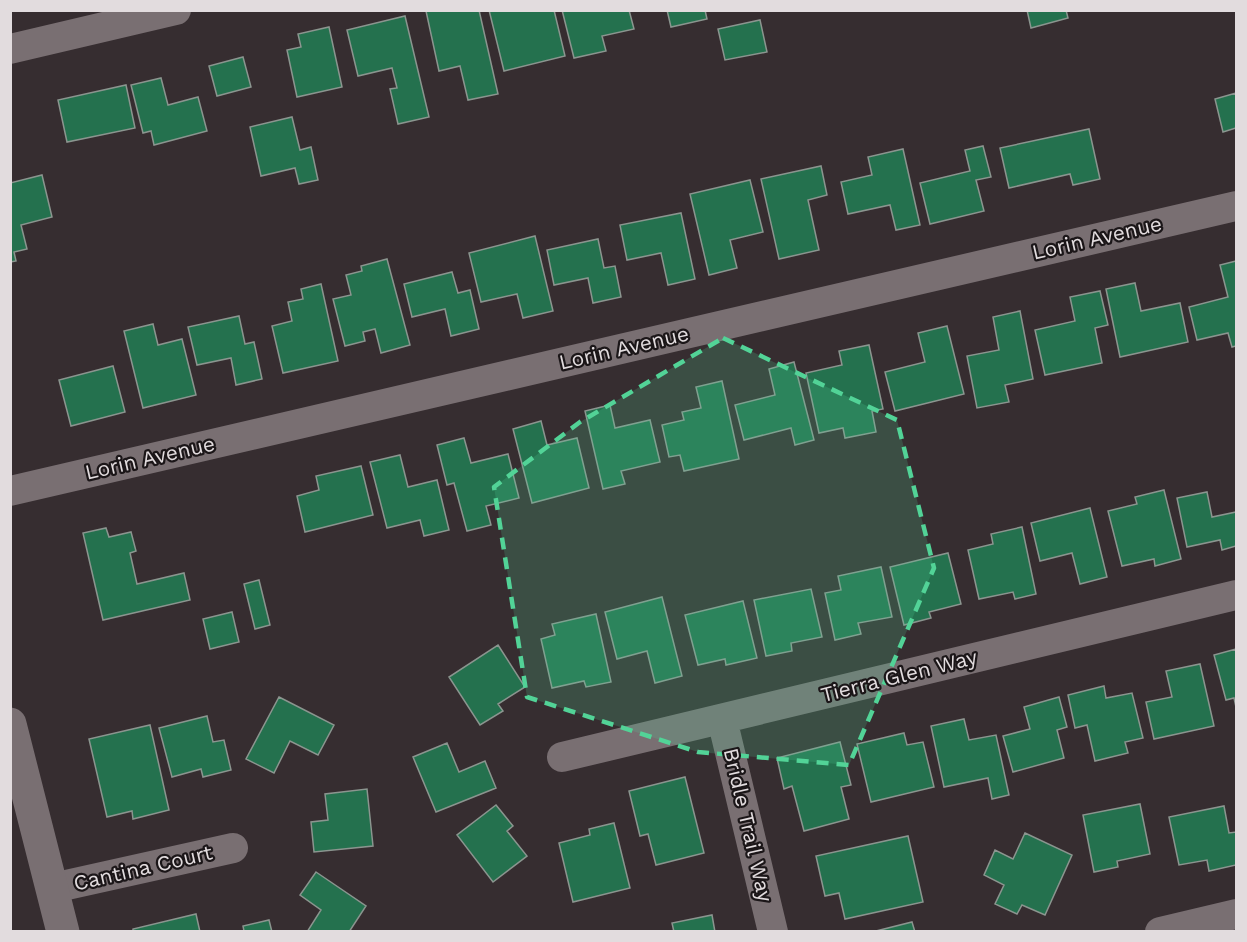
<svg xmlns="http://www.w3.org/2000/svg" width="1247" height="942" font-family="'Work Sans',sans-serif">
  <style>
    .building { fill: #24714e; stroke: #8b958f; stroke-width: 1.5 }
    .lines { fill: none; stroke-linecap: round; stroke-linejoin: round }
    .street { stroke: #796f72; stroke-width: 30 }
    .secondary { stroke: #796f72; stroke-width: 33 }
    .marked { fill: #52d397; fill-opacity: 0.2; stroke: #52d397; stroke-width: 4.5; stroke-dasharray: 12 8; stroke-linejoin: round }
    .labels { text-anchor: middle; stroke-width: 4.5; stroke-linejoin: round; paint-order: stroke }
    .street-label { font-size: 21px; fill: #e2dcde; stroke: #1b1618 }
  </style>
  <rect width="100%" height="100%" fill="#362d30"/>
  <!-- building -->
  <path class="building" d="M429 10H479L498 94 468 100 460 66 439 71 426 11Z
    M489 10H554L565 56 504 71Z
    M562 10H629L634 29 602 36 606 51 574 58Z
    M667 10H705L707 19 671 27Z
    M1027 10H1066L1068 18 1031 28Z
    M405 16 429 117 398 124 390 89 397 88 392 68 358 76 347 30Z
    M760 20 767 52 725 60 718 29Z
    M329 27 342 87 297 97 287 50 301 47 298 34Z
    M243 57 251 87 217 96 209 66Z
    M161 78 168 105 198 97 207 131 154 145 151 131 143 133 131 85Z
    M126 85 135 128 67 142 58 100Z
    M1236 93V128L1223 132 1215 99Z
    M292 117 300 150 311 147 318 180 299 184 295 168 261 176 250 127Z
    M1089 129 1100 179 1073 185 1070 174 1009 188 1000 148Z
    M983 146 991 177 976 180 984 211 930 224 920 183 970 171 965 150Z
    M903 149 920 225 896 230 890 205 848 214 841 182 872 175 868 157Z
    M821 166 827 195 808 200 819 250 779 259 761 179Z
    M42 175 52 217 21 225 27 249 14 252 16 261 10 262V183Z
    M750 180 763 232 730 240 737 268 709 275 690 194Z
    M681 213 695 279 668 285 661 253 627 260 620 225Z
    M535 236 553 311 523 318 517 294 481 302 469 253Z
    M598 239 604 268 615 266 621 297 593 303 588 278 554 285 547 250Z
    M387 259 410 345 381 353 375 329 363 332 365 341 345 346 333 299 351 295 346 275 362 271 361 266Z
    M1236 261V346L1232 347 1228 333 1197 340 1189 307 1228 297 1220 265Z
    M452 272 458 293 470 290 479 329 451 336 445 309 412 317 404 284Z
    M1135 283 1141 311 1180 303 1188 342 1120 357 1106 289Z
    M321 284 338 361 283 373 272 326 292 321 288 302 303 299 301 289Z
    M1100 291 1108 325 1095 328 1102 363 1045 375 1035 330 1075 321 1070 297Z
    M1020 311 1033 379 1005 385 1009 402 977 408 967 356 999 350 993 317Z
    M239 316 245 344 254 342 262 379 236 385 231 358 197 365 188 327Z
    M153 324 158 345 182 339 196 395 143 408 124 331Z
    M947 326 964 394 895 411 885 372 925 362 918 333Z
    M869 345 883 409 872 411 876 432 845 438 843 428 819 433 806 373 842 365 839 351Z
    M794 362 814 440 795 445 791 428 744 440 735 405 775 395 769 369Z
    M113 366 125 412 71 426 59 380Z
    M722 381 739 459 684 471 680 455 669 457 662 425 684 420 682 412 701 408 696 387Z
    M610 405 615 428 650 420 660 462 621 471 625 484 603 489 585 411Z
    M541 421 547 445 577 438 589 488 532 503 513 429Z
    M464 438 471 463 508 454 519 498 486 506 491 525 467 531 454 483 447 485 437 445Z
    M400 455 408 487 437 480 449 530 424 536 420 520 387 528 370 462Z
    M361 466 373 515 305 532 297 496 319 490 316 476Z
    M1164 490 1181 559 1155 566 1154 559 1122 566 1108 511 1137 504 1135 497Z
    M1207 492 1212 517 1236 512V546L1222 550 1220 540 1187 547 1177 498Z
    M1090 508 1107 577 1080 584 1072 553 1040 561 1031 523Z
    M1022 527 1036 594 1015 599 1013 592 979 599 968 550 993 544 991 534Z
    M106 528 109 537 131 532 136 551 130 553 137 584 184 573 190 600 103 620 83 533Z
    M948 553 961 604 929 612 931 618 904 625 890 567Z
    M881 567 892 617 858 623 861 634 835 640 825 593 841 590 838 576Z
    M259 580 270 625 255 629 244 584Z
    M811 589 822 637 791 643 792 651 766 656 754 600Z
    M662 597 682 676 655 683 647 651 617 659 605 612Z
    M743 601 757 658 726 665 725 659 698 665 685 615Z
    M232 612 239 642 210 649 203 619Z
    M596 614 611 682 586 687 584 681 552 688 541 639 555 635 552 624Z
    M498 645 525 687 498 704 503 711 480 725 449 677Z
    M1236 649V707L1234 698 1226 700 1214 655Z
    M1200 664 1214 726 1154 739 1146 702 1172 697 1166 671Z
    M1104 686 1106 698 1132 693 1143 738 1125 742 1128 753 1095 761 1087 725 1075 728 1068 695Z
    M279 697 334 725 318 755 290 741 274 773 246 759Z
    M1059 697 1067 727 1057 730 1064 758 1013 772 1003 736 1030 729 1024 707Z
    M207 716 213 742 224 740 231 770 203 777 201 769 172 777 159 728Z
    M964 719 969 740 996 735 1009 795 992 799 988 778 944 787 931 726Z
    M150 725 169 810 133 819 132 811 107 817 89 739Z
    M904 733 907 745 923 742 934 787 871 802 857 744Z
    M840 742 851 785 841 787 849 819 804 831 792 786 784 789 777 758Z
    M447 743 459 772 485 761 496 788 436 812 413 757Z
    M685 777 704 853 656 865 648 834 640 836 629 791Z
    M367 789 373 846 314 852 311 822 328 820 325 794Z
    M1140 804 1150 854 1117 861 1118 867 1094 872 1083 815Z
    M496 805 513 826 507 831 527 856 493 882 457 835Z
    M1224 806 1229 833 1236 832V865L1209 871 1207 860 1179 865 1169 817Z
    M614 823 630 888 573 902 559 843 590 835 589 829Z
    M1025 833 1072 855 1045 915 1022 905 1017 914 995 904 1004 885 984 875 995 850 1013 859Z
    M908 836 923 902 845 919 839 893 825 896 816 856Z
    M316 872 366 906 349 932H307L321 910 300 895Z
    M196 914 200 932H133V929Z
    M712 915 715 932H674L672 923Z
    M269 920 272 932H242L244 931 243 926Z
    M912 922 915 932H872Z"/>
  <g class="lines">
    <!-- street -->
    <path class="street" d="M10 49 176 10
      M10 491 1236 206
      M722 719 773 932
      M562 757 1236 595
      M53 888 233 848
      M1160 932 1236 914"/>
    <!-- secondary -->
    <path class="secondary" d="M10 724 63 932"/>
  </g>
  <!-- marked area -->
  <path class="marked" d="M723 338 897 420 934 568 849 765 698 752 527 697 494 487 580 422Z"/>
  <g class="labels">
    <!-- street labels -->
    <g class="street-label">
      <text transform="translate(1097 238) rotate(-13)" y="7">Lorin Avenue</text>
      <text transform="translate(624 348) rotate(-13)" y="7">Lorin Avenue</text>
      <text transform="translate(150 458) rotate(-13)" y="7">Lorin Avenue</text>
      <text transform="translate(899 676) rotate(-14)" y="7">Tierra Glen Way</text>
      <text transform="translate(748 825) rotate(77)" y="7">Bridle Trail Way</text>
      <text transform="translate(143 868) rotate(-13)" y="7">Cantina Court</text>
    </g>
  </g>
  <!-- border -->
  <rect width="1247" height="942" fill="none" stroke="#e2dcde" stroke-width="24"/>
</svg>
